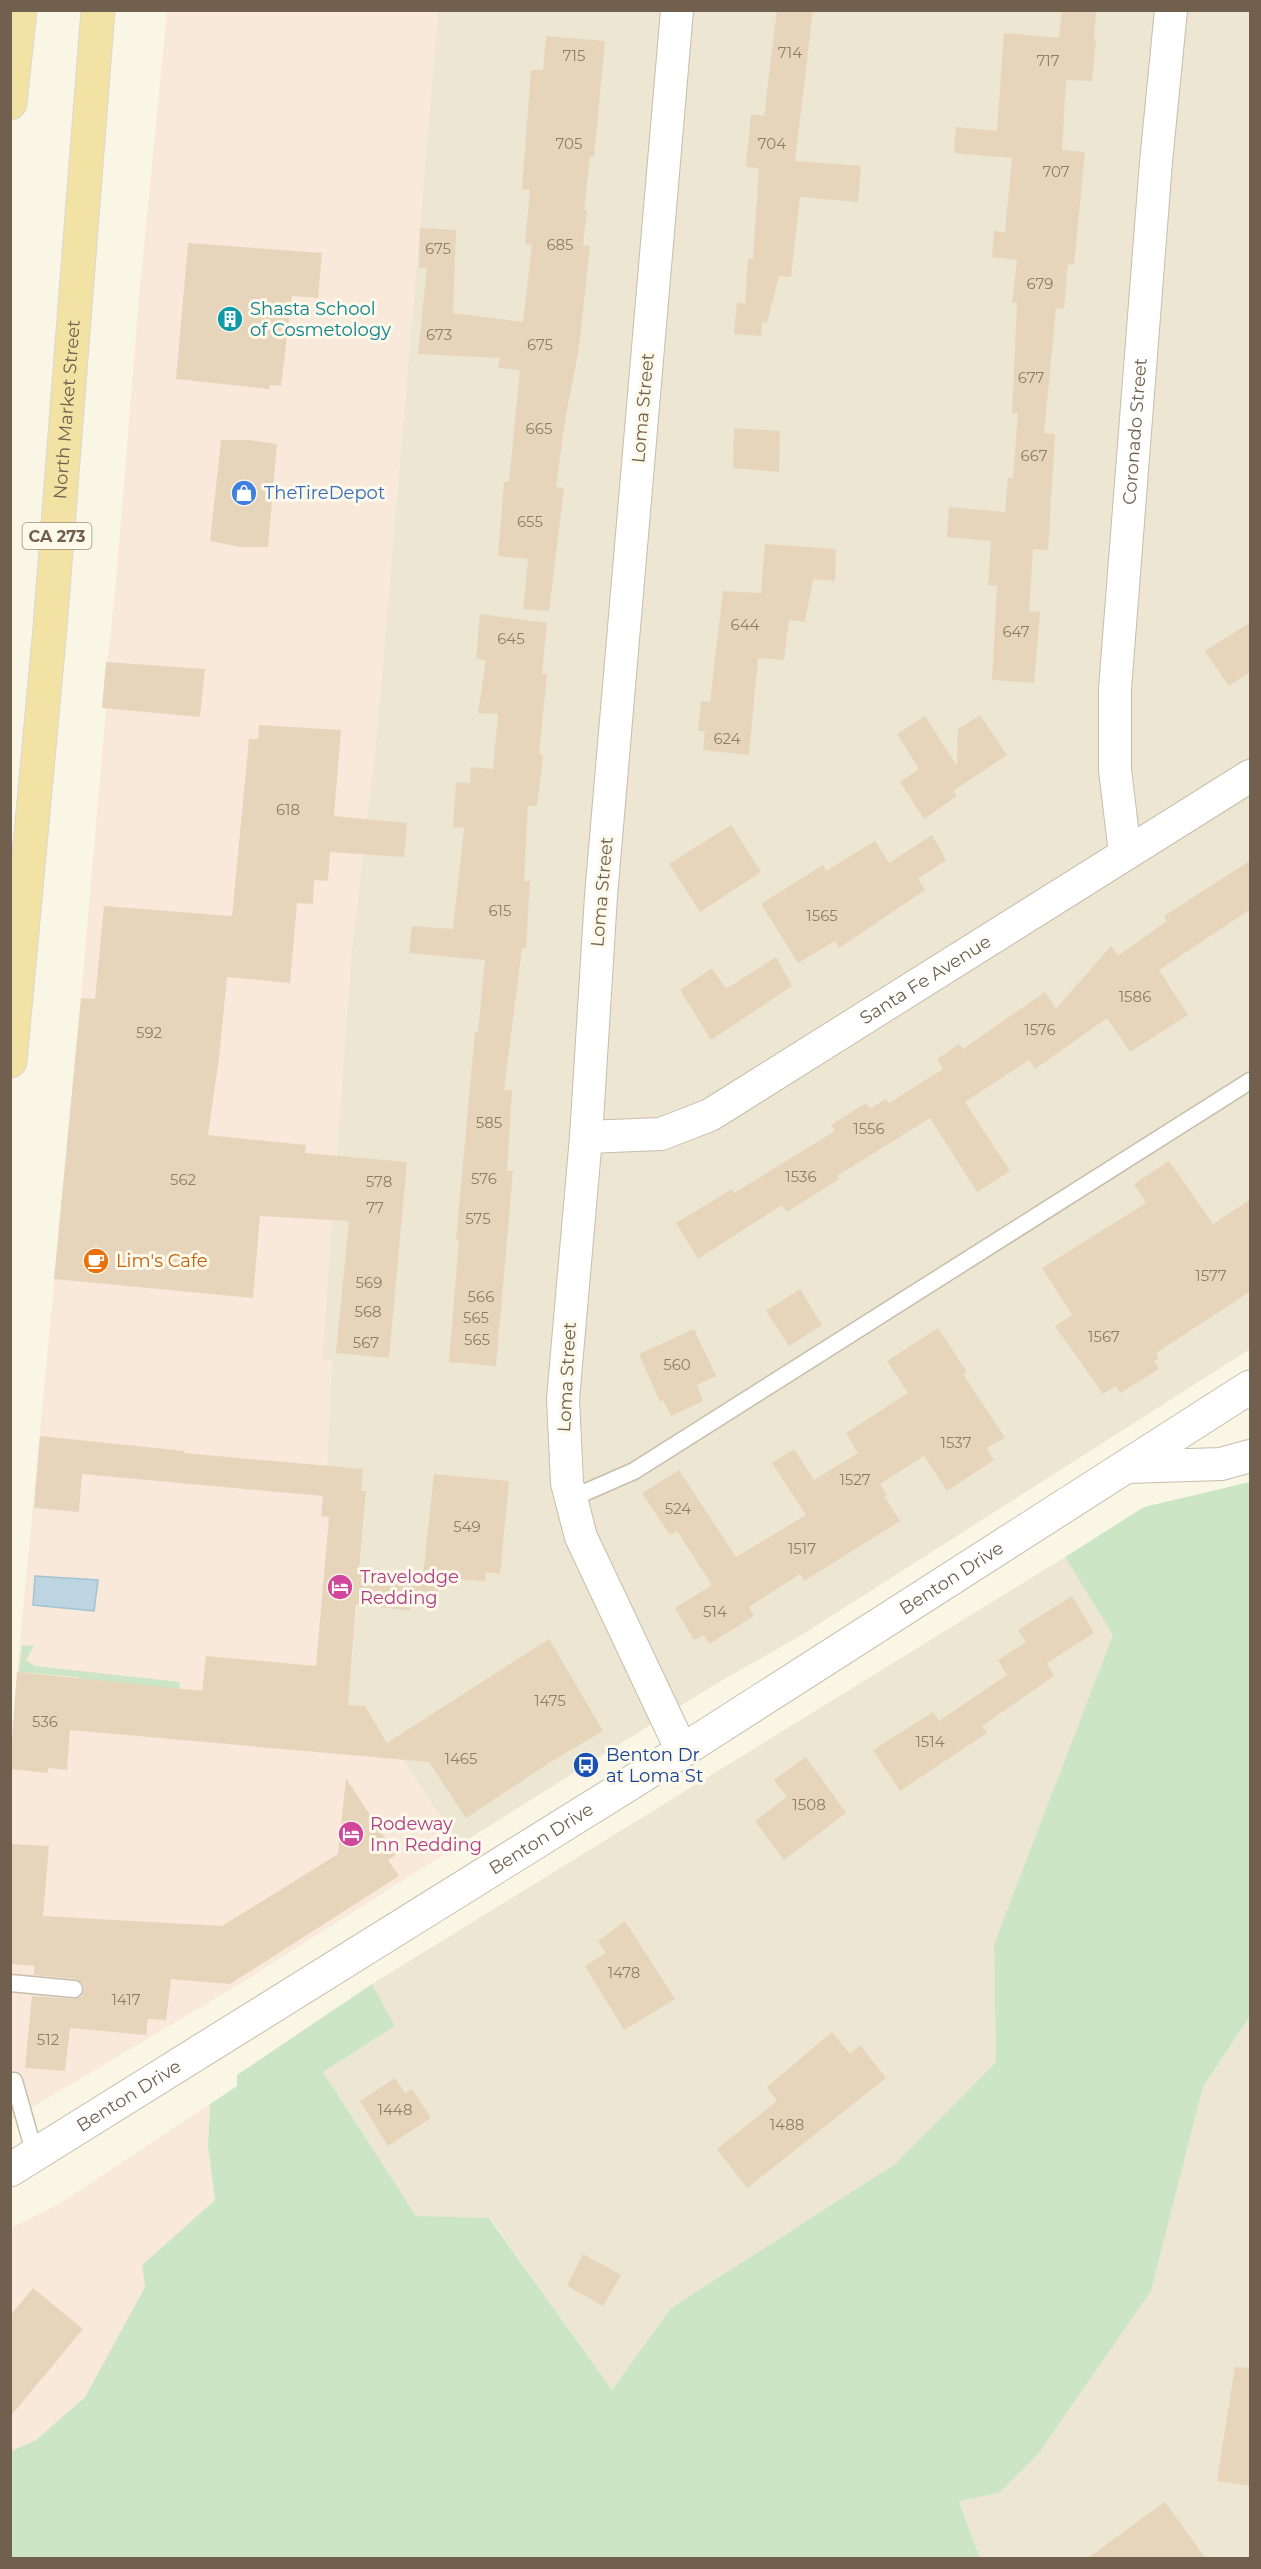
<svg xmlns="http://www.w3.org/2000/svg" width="1261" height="2569" font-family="Montserrat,sans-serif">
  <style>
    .residential { fill: #ede6d2 }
    .commercial { fill: #f9e9da }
    .green { fill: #cce6c5 }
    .water { fill: #bcd5e1; stroke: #a3c2d2; stroke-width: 1.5 }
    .building { fill: #e7d5bb }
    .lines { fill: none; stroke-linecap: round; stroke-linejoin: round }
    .service-casing { stroke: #c7bdab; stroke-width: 19 }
    .minor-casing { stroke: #c7bdab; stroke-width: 34 }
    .tertiary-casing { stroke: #c7bdab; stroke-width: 35 }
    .primary-casing { stroke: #dad6d1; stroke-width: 35 }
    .service { stroke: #fff; stroke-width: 16 }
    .minor { stroke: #fff; stroke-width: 32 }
    .tertiary { stroke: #fff; stroke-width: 33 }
    .primary { stroke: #f2e3a5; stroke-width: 33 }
    .labels { text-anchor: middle; stroke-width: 6; stroke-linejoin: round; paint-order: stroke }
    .number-label { font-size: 15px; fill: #8e7d68 }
    .shield { fill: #fdf9eb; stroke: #9a8e7c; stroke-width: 1.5 }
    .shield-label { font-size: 16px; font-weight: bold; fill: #70604d }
    .culture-label { font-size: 18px; fill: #0d838f; stroke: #fdf9eb; text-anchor: start }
    .street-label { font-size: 18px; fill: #70604d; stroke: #fdf9eb }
    .shop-label { font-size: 18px; fill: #366cbe; stroke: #fdf9eb; text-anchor: start }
    .food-label { font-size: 18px; fill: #c56008; stroke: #fdf9eb; text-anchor: start }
    .hotel-label { font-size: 18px; fill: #b23c85; stroke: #fdf9eb; text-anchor: start }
    .transit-label { font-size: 18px; fill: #164399; stroke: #fdf9eb; text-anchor: start }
  </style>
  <rect width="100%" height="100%" fill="#faf6e5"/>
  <!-- residential -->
  <path class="residential" d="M438 11H1250V1349L800 1636 714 1685 459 1845 396 1750 340 1704 351 1672 366 1491H361L327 1466 332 1361 322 1360 351 957 377 731Z
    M1065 1557 1114 1634 994 1944 996 2062 895 2164 671 2308 612 2391 490 2218 416 2217 323 2072 395 2026 372 1984Z
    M1250 2016V2558H980L959 2500 999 2493 1151 2291 1203 2087Z"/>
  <!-- commercial -->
  <path class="commercial" d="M167 11H438L377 731 351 957 322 1359 332 1360 327 1466 363 1469 361 1491H366L351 1672H342L340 1704 365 1706 391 1749 396 1750 459 1845 233 1988 11 2120V1737L81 998 106 709 102 708 115 593 139 297Z
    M210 2104 208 2146 215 2200 142 2265 145 2287 85 2397 36 2440 11 2451V2228L57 2205Z"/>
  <!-- green -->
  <path class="green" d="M1250 1482V2016L1203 2087 1151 2291 1038 2454 999 2493 959 2501 980 2558H11V2451L36 2440 85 2397 145 2287 142 2265 215 2200 208 2146 210 2104 237 2086V2075L372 1984 395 2026 323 2072 416 2216 489 2218 612 2390 671 2308 895 2164 996 2062 994 1944 1113 1635 1065 1557 1144 1507Z
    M22 1645 34 1646 26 1660 35 1666 180 1682 179 1689 79 1684 78 1677 19 1672Z"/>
  <!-- water -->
  <path class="water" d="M35 1576 98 1580 94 1611 33 1605Z"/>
  <!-- building -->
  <path class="building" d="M777 10H813L795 161 861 166 858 202 800 197 791 277 779 276 767 323 762 322 761 336 734 334 737 302 745 304 748 259H753L759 168 746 167 751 114 764 116Z
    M1062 10H1096L1094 41H1096L1092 81 1066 80 1062 150 1085 152 1074 265 1068 264 1064 309 1056 308 1044 433 1055 434 1048 550 1033 549 1029 611 1040 612 1034 683 992 680 997 586 988 585 991 541 947 537 949 507 1005 512 1008 478H1013L1018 413H1012L1017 303H1012L1017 260 992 257 994 231 1005 232 1012 158 954 153 956 127 997 131 1004 33 1059 38Z
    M546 36 605 41 594 157H590L584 210H587L583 245 590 246 579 348 565 420 556 487 564 488 549 611 523 609 528 559 498 556 504 482H509L520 370 498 368 500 358 418 354 427 268H419L420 228 456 230 453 313 523 322 532 245 525 244 530 190 522 189 531 70H543Z
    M188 243 322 253 318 298 292 296 281 386 270 385 269 389 176 379Z
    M734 428 780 431 779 472 733 468Z
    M221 440H249L277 444 268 547H240L210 541Z
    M765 544 836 549 835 581 813 579 805 622 789 620 784 660 758 658 749 755 703 750 705 731H698L701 701 710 702 723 591 761 593Z
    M480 614 547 623 542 674H547L539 754 543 755 537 806H528L524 881H530L526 948H522L504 1090H512L507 1171H513L496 1366 449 1362 459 1240H456L475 1032H478L485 960 409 953 412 926 453 929 464 828 453 827 456 782 470 783 471 767 493 769 498 714 478 713 486 660 476 659Z
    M1251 622V672L1229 686 1205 651Z
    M106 662 205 669 200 717 102 708Z
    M980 715 1007 755 953 791 957 796 924 819 900 782 919 769 897 734 925 716 957 766 958 729Z
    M259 725 341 730 334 816 407 823 404 857 330 852 328 881 314 880 313 904 297 903 290 983 227 977 219 1058 208 1135 306 1145 305 1153 407 1162 389 1358 336 1353 349 1221 260 1216 253 1298 54 1279 81 998 95 999 104 906 232 916 249 739H258Z
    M731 825 761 872 700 912 669 864Z
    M932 835 946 860 918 879 925 890 839 948 835 941 798 963 761 904 823 865 826 871 875 841 889 863Z
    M1251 860V909L1159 970 1188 1015 1130 1052 1107 1018 1035 1069 1029 1060 965 1102 1010 1171 977 1192 930 1118 837 1176 839 1179 787 1212 782 1205 698 1259 676 1223 732 1189 734 1193 835 1131 831 1125 866 1103 870 1109 886 1099 889 1103 943 1069 937 1059 959 1044 963 1049 1045 992 1056 1009 1111 946 1118 956 1167 921 1164 916Z
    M776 957 792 986 711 1040 680 990 712 968 726 989Z
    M1169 1161 1213 1224 1251 1199V1291L1156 1353 1159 1358 1154 1361 1159 1369 1120 1393 1116 1386 1103 1394 1055 1326 1072 1315 1042 1268 1146 1203 1134 1184Z
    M800 1289 822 1325 789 1346 766 1311Z
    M938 1328 967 1372 963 1374 1005 1438 986 1448 994 1460 947 1491 924 1456 880 1484 887 1495 884 1496 900 1521 804 1581 800 1574 749 1607 754 1616 709 1644 704 1635 694 1640 675 1608 712 1585 677 1531 670 1535 642 1493 679 1470 736 1557 806 1515 772 1463 794 1449 814 1480 858 1453 846 1433 908 1393 887 1361Z
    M694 1329 716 1376 697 1385 703 1401 671 1416 663 1400 660 1402 639 1354Z
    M40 1436 185 1451 184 1453 363 1469 361 1491H366L359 1572 423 1576 434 1474 509 1481 500 1574 486 1572 485 1581 439 1578 437 1606 410 1603V1611L356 1604 348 1705 365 1706 387 1743 549 1639 603 1731 552 1761 466 1818 429 1762 70 1730 67 1770 48 1768V1773L10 1769 17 1672 202 1691 206 1656 316 1666 329 1517 321 1516 323 1496 82 1474 79 1512 34 1508Z
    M1072 1596 1094 1633 1047 1663 1054 1676 982 1726 987 1733 900 1791 873 1750 933 1712 939 1721 1007 1675 998 1660 1026 1642 1018 1630Z
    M806 1757 846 1813 784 1860 755 1821 787 1797 774 1780Z
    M346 1778 396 1855 388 1860 399 1876 230 1984 171 1979 166 2020 148 2019 146 2035 70 2028 65 2071 25 2068 32 1996 74 1999 82 1996 84 1989 83 1984 76 1979 34 1975V1966L10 1964V1844L49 1846 43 1916 222 1926 338 1854Z
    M625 1921 675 1999 624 2030 585 1966 606 1953 598 1941Z
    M832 2032 850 2054 860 2045 886 2078 747 2188 717 2149 777 2101 767 2087Z
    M395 2078 405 2093 412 2089 431 2118 388 2146 360 2101Z
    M583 2254 621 2275 603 2306 567 2286Z
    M33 2288 83 2329 10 2417V2316Z
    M1235 2367 1251 2368V2486L1217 2481Z
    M1165 2502 1206 2559H1087L1145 2516Z"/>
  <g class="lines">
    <!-- service casing -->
    <g class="service-casing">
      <path id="service" d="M570 1499 634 1471 1250 1081
        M10 1983 74 1989
        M14 2081 35 2155"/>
    </g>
    <!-- minor casing -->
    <g class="minor-casing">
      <g id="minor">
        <path d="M677 10 601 896 586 1137 563 1399 567 1483 581 1537 682 1751"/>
        <path id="s1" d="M1125 853 1115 770V689L1156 162 1171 10"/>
        <path id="s2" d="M586 1137 661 1134 710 1115 1250 776"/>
        <path d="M1128 1467 1221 1464 1250 1456"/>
      </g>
    </g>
    <!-- tertiary casing -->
    <g class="tertiary-casing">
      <g id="tertiary">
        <path id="s3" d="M10 2170 682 1751 1250 1387"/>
      </g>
    </g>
    <!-- primary casing -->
    <g class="primary-casing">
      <g id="primary">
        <path d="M10 103 20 10"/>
        <path id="s4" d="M10 1061 50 628 98 10"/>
      </g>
    </g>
    <!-- service -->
    <use href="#service" class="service"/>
    <!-- minor -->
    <use href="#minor" class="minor"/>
    <!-- tertiary -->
    <use href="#tertiary" class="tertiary"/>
    <!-- primary -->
    <use href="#primary" class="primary"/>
  </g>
  <!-- icons -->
  <defs>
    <g id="building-disc" transform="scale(1.35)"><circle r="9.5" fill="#0f9aa8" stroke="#fdf9eb"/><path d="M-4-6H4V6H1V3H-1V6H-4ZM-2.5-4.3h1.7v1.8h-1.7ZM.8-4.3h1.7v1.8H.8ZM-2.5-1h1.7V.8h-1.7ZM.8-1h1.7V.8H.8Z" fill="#fff"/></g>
    <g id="shop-disc" transform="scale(1.35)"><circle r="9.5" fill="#3f7fe0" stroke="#fdf9eb"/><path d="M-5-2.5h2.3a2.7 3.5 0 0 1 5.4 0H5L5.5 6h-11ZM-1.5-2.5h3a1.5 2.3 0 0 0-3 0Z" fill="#fff"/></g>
    <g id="cafe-disc" transform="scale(1.35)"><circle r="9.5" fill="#e8710a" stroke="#fdf9eb"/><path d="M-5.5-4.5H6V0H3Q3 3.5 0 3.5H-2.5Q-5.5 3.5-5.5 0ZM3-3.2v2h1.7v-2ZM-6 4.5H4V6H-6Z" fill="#fff"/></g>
    <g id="hotel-disc" transform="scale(1.35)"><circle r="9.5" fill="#d1479c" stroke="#fdf9eb"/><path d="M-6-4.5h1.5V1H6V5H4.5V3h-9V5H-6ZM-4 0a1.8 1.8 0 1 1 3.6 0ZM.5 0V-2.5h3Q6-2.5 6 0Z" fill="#fff"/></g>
    <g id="bus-disc" transform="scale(1.35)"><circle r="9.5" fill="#1a4fb4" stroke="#fdf9eb"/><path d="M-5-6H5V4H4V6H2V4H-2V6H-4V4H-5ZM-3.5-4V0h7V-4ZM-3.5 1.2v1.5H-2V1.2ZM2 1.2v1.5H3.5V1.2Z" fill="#fff"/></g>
  </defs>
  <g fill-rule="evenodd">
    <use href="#building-disc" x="230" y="319"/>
    <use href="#shop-disc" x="244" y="493"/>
    <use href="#cafe-disc" x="96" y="1261"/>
    <use href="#hotel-disc" x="340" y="1587"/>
    <use href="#bus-disc" x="586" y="1765"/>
    <use href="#hotel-disc" x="351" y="1834"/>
  </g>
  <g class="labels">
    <!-- number labels -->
    <g class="number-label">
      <text x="790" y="58">714</text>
      <text x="574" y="61">715</text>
      <text x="1048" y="66">717</text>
      <text x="569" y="149">705</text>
      <text x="772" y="149">704</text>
      <text x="1056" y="177">707</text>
      <text x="560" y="250">685</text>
      <text x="438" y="254">675</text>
      <text x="1040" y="289">679</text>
      <text x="439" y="340">673</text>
      <text x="540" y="350">675</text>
      <text x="1031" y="383">677</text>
      <text x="539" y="434">665</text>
      <text x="1034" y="461">667</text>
      <text x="530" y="527">655</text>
      <text x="745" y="630">644</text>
      <text x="1016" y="637">647</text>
      <text x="511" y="644">645</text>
      <text x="727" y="744">624</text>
      <text x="288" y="815">618</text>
      <text x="500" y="916">615</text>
      <text x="822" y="921">1565</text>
      <text x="1135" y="1002">1586</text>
      <text x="1040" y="1035">1576</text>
      <text x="149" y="1038">592</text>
      <text x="489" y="1128">585</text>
      <text x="869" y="1134">1556</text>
      <text x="801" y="1182">1536</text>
      <text x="484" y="1184">576</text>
      <text x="183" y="1185">562</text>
      <text x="379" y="1187">578</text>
      <text x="375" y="1213">77</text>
      <text x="478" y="1224">575</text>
      <text x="1211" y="1281">1577</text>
      <text x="369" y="1288">569</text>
      <text x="481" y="1302">566</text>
      <text x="368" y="1317">568</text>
      <text x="476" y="1323">565</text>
      <text x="1104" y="1342">1567</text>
      <text x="477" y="1345">565</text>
      <text x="366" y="1348">567</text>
      <text x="677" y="1370">560</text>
      <text x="956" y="1448">1537</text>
      <text x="855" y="1485">1527</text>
      <text x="678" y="1514">524</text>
      <text x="467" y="1532">549</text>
      <text x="802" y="1554">1517</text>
      <text x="715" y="1617">514</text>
      <text x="550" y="1706">1475</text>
      <text x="45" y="1727">536</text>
      <text x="930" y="1747">1514</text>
      <text x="461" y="1764">1465</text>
      <text x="809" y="1810">1508</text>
      <text x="624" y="1978">1478</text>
      <text x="126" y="2005">1417</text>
      <text x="48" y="2045">512</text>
      <text x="395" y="2115">1448</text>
      <text x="787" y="2130">1488</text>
    </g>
    <!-- shield labels -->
    <rect class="shield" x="22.5" y="523" width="69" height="26" rx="4.5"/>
    <g class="shield-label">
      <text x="57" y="542">CA 273</text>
    </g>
    <!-- culture labels -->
    <g class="culture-label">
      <text x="250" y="315">Shasta School<tspan x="250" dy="21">of Cosmetology</tspan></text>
    </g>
    <!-- street labels -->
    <g class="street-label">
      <text transform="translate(643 408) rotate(-85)" y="6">Loma Street</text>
      <text dy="6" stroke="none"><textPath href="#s4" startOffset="654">North Market Street</textPath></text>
      <text dy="6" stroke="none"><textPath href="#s1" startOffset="423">Coronado Street</textPath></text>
      <text transform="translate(602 892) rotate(-85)" y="6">Loma Street</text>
      <text dy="6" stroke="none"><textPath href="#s2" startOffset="382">Santa Fe Avenue</textPath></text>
      <text transform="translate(567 1377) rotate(-87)" y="6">Loma Street</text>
      <text dy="6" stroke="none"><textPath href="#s3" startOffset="1112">Benton Drive</textPath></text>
      <text dy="6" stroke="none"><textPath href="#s3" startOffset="626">Benton Drive</textPath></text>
      <text dy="6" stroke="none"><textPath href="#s3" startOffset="140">Benton Drive</textPath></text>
    </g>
    <!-- shop labels -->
    <g class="shop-label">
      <text x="264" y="499">TheTireDepot</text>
    </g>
    <!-- food labels -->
    <g class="food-label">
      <text x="116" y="1267">Lim's Cafe</text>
    </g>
    <!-- hotel labels -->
    <g class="hotel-label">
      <text x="360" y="1583">Travelodge<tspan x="360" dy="21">Redding</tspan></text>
      <text x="370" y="1830">Rodeway<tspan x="370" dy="21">Inn Redding</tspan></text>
    </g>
    <!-- transit labels -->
    <g class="transit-label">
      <text x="606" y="1761">Benton Dr<tspan x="606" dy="21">at Loma St</tspan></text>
    </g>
  </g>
  <!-- border -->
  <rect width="1261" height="2569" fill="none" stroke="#70604d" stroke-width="24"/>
</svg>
